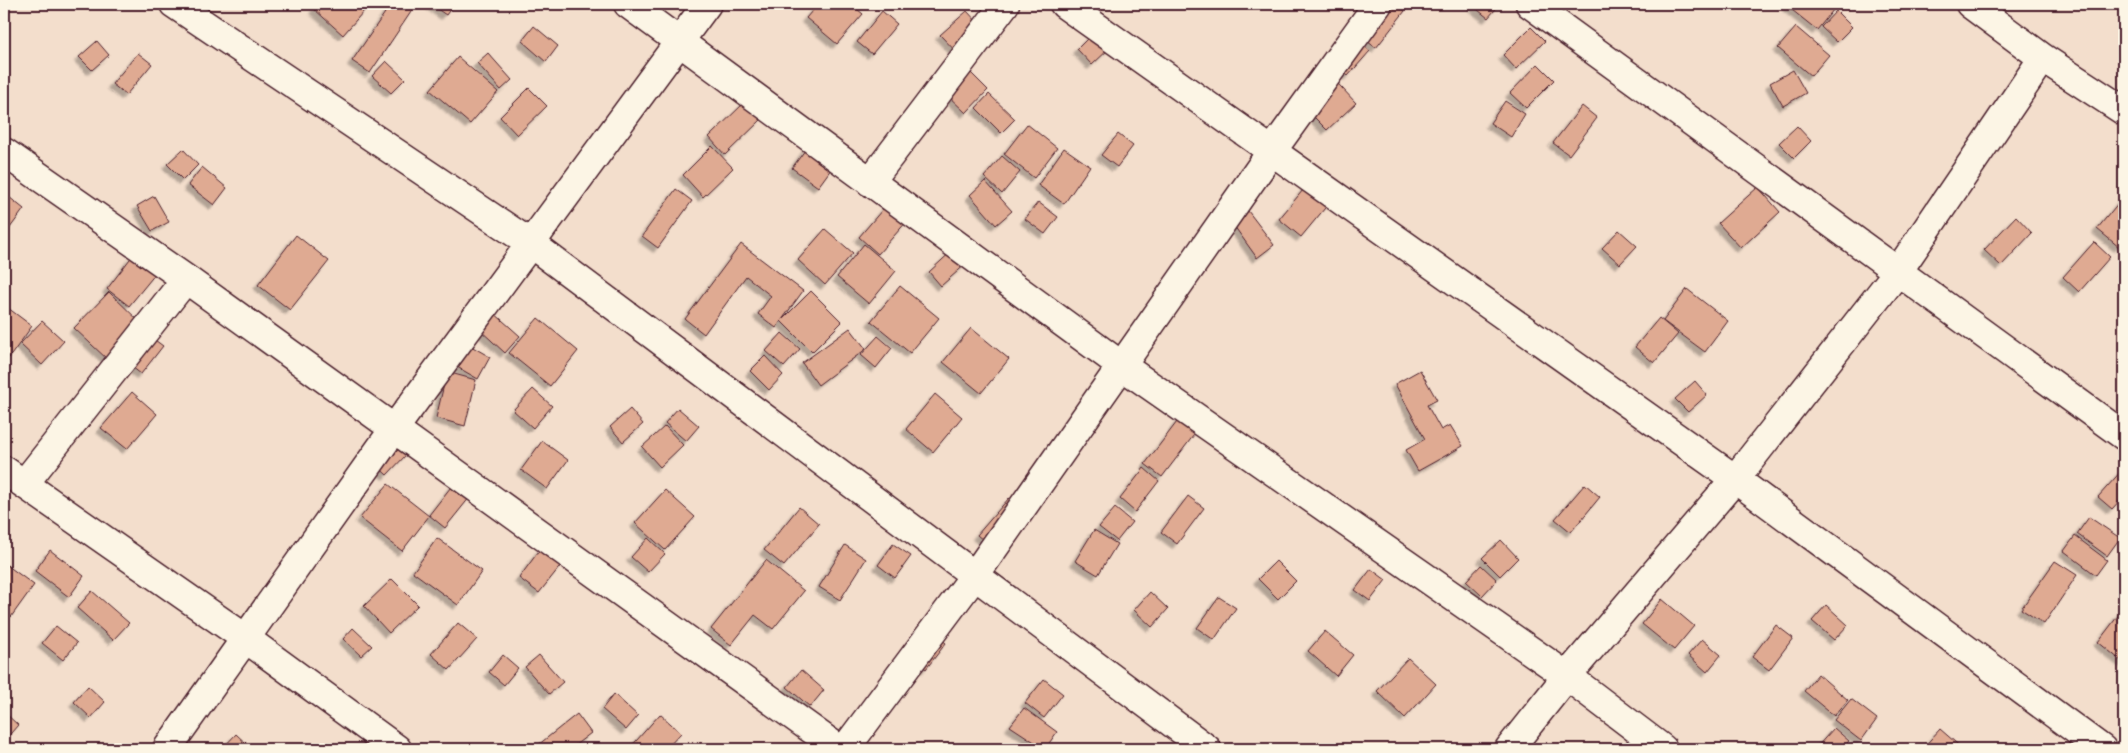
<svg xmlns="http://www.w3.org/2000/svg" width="2128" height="753" font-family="'Architects Daughter',sans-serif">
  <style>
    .building { fill: #dfaa92; stroke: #4a1f2b; filter: url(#shadow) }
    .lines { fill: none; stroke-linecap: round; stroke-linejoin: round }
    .street-casing { stroke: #4a1f2b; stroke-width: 31 }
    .street { stroke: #fcf5e5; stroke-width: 28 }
  </style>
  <defs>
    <filter id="shadow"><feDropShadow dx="-4.5" dy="4.5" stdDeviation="1" flood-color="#0004"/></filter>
  </defs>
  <rect width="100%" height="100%" fill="#f3decc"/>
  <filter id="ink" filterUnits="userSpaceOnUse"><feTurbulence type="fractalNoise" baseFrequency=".02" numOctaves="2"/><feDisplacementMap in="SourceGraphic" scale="10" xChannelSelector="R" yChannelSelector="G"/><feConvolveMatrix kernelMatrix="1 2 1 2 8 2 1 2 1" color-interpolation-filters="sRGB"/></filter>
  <g filter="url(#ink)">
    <!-- building -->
    <path class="building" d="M319 4H370L343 35 314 9Z
      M391 4H412L415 6 370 73 352 61Z
      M430 4H454L446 15Z
      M818 4H851L863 14 837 44 806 18Z
      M1377 4H1396L1405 11 1376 48 1355 32Z
      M1475 4H1500L1488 18 1473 6Z
      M1788 4H1838L1817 30 1787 6Z
      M882 11 897 24 872 54 857 42Z
      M967 11 989 35 963 59 940 35Z
      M1836 11 1852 27 1837 42 1821 27Z
      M534 26 558 46 546 62 522 41Z
      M1531 27 1545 41 1516 69 1503 55Z
      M1796 27 1829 55 1811 76 1778 48Z
      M1095 31 1111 47 1092 65 1077 49Z
      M1354 37 1370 51 1348 76 1332 62Z
      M97 41 109 55 92 70 79 57Z
      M138 53 152 64 126 95 112 84Z
      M488 53 512 80 501 90 477 63Z
      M458 57 498 92 470 124 430 90Z
      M386 61 405 79 391 93 372 76Z
      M1538 64 1554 80 1526 108 1510 93Z
      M1793 70 1806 93 1783 106 1770 83Z
      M969 71 988 90 966 113 946 94Z
      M1328 73 1356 103 1327 130 1299 102Z
      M529 88 547 106 517 135 500 117Z
      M989 94 1015 119 1001 133 976 108Z
      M746 101 763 118 725 155 709 137Z
      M1505 101 1525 114 1511 137 1490 123Z
      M1582 106 1597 118 1569 155 1553 143Z
      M1027 124 1057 148 1034 178 1004 154Z
      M1797 126 1811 141 1794 158 1779 143Z
      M1118 134 1133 146 1117 167 1101 155Z
      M712 146 733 168 703 197 683 175Z
      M808 146 834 165 818 187 792 168Z
      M1064 148 1090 166 1064 204 1038 185Z
      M183 149 198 165 183 180 167 164Z
      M1002 156 1020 172 1002 194 984 177Z
      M202 167 227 188 214 205 188 185Z
      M985 181 1012 211 996 225 970 195Z
      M1308 184 1330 202 1301 237 1279 219Z
      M1758 187 1780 212 1741 248 1718 223Z
      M676 189 692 201 658 248 642 236Z
      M4 193 24 209 4 236Z
      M154 196 169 222 152 231 137 206Z
      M2124 196V241L2119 247 2097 229Z
      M1038 202 1058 217 1045 234 1025 219Z
      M888 203 908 220 878 254 859 237Z
      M1248 211 1274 245 1257 258 1232 223Z
      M2016 216 2032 233 2001 266 1984 250Z
      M825 229 853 253 825 285 798 260Z
      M1619 230 1637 246 1620 264 1602 248Z
      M296 235 329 261 290 310 258 285Z
      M2094 242 2110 257 2079 292 2063 277Z
      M741 244 803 291 776 328 758 314 771 296 746 276 704 334 685 319Z
      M864 244 896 271 869 304 837 277Z
      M954 249 967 263 941 286 929 272Z
      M133 255 156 273 129 306 107 289Z
      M900 286 939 318 910 353 871 321Z
      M1687 289 1728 321 1705 352 1663 321Z
      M811 291 842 322 812 352 781 321Z
      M109 292 142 324 108 360 74 328Z
      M4 305 32 326 9 358 4 354Z
      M493 312 520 336 505 353 479 329Z
      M538 318 578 351 550 386 509 353Z
      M1659 318 1678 334 1654 363 1635 347Z
      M42 321 64 341 42 365 20 344Z
      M850 328 866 349 818 385 802 363Z
      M971 328 1009 359 981 393 943 362Z
      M140 329 163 346 141 374 119 357Z
      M782 333 800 349 784 367 766 351Z
      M878 336 892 348 876 368 861 355Z
      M464 342 490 357 478 379 452 364Z
      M765 356 783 375 769 390 750 371Z
      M1420 370 1437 400 1427 405 1441 430 1450 425 1463 446 1418 471 1406 450 1425 439 1395 384Z
      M447 372 476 380 465 426 436 418Z
      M1695 381 1707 395 1688 412 1675 399Z
      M533 389 552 406 533 428 513 410Z
      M132 392 157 414 127 449 101 428Z
      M935 394 962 417 933 452 906 429Z
      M678 408 699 426 686 441 665 423Z
      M630 409 643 424 623 442 610 427Z
      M1183 414 1200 427 1162 477 1145 464Z
      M665 426 683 445 660 467 642 447Z
      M393 441 407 454 387 475 373 462Z
      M542 441 568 460 547 489 521 470Z
      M1144 468 1159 481 1135 512 1120 499Z
      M2124 468V496L2112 509 2098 497Z
      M454 483 470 497 445 528 429 515Z
      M388 484 429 516 402 551 360 518Z
      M1585 484 1600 497 1571 532 1555 519Z
      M665 490 695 517 665 550 635 523Z
      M1188 496 1204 508 1177 544 1161 532Z
      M1009 498 1028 515 996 551 977 535Z
      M799 507 819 524 784 566 764 550Z
      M1115 508 1132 522 1117 541 1099 527Z
      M2089 517 2120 538 2107 556 2077 534Z
      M1094 530 1117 544 1098 575 1075 561Z
      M2075 536 2107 560 2096 575 2064 551Z
      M437 538 482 571 458 605 413 572Z
      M648 538 665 554 648 572 631 557Z
      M1501 540 1518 558 1500 576 1482 558Z
      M893 544 911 556 895 578 878 565Z
      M845 545 866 559 840 600 819 587Z
      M541 548 562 564 539 593 519 578Z
      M50 550 84 576 69 597 35 571Z
      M766 560 804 591 773 629 755 615 731 645 711 629Z
      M1276 561 1296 581 1278 599 1258 579Z
      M2055 561 2077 575 2044 624 2021 609Z
      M4 563 34 585 11 617 4 612Z
      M1481 565 1497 580 1482 596 1466 581Z
      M1371 569 1386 580 1370 601 1355 590Z
      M392 579 418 605 389 633 364 606Z
      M92 591 129 623 113 640 77 608Z
      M1150 592 1168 609 1152 627 1134 610Z
      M1219 597 1236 608 1214 640 1197 628Z
      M1662 599 1694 626 1674 650 1642 624Z
      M1826 605 1848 625 1834 640 1812 621Z
      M2124 608V663L2098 642Z
      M458 623 477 639 449 670 431 654Z
      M1776 625 1793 638 1769 670 1752 657Z
      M56 626 77 643 63 660 42 643Z
      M353 628 372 646 361 656 343 639Z
      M929 629 946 643 926 669 909 656Z
      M1325 631 1353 655 1336 676 1308 651Z
      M1702 639 1721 655 1707 672 1688 655Z
      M503 655 518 668 504 685 489 672Z
      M539 655 563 682 549 694 525 667Z
      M1408 658 1436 684 1405 718 1377 691Z
      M801 670 824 690 810 707 787 687Z
      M1818 674 1848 700 1834 716 1804 691Z
      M1044 679 1063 694 1044 718 1025 703Z
      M88 686 105 702 91 718 74 702Z
      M614 694 638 716 626 730 602 709Z
      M1851 699 1877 719 1861 741 1834 720Z
      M1024 708 1057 732 1045 749 1010 726Z
      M4 712 18 725 4 741Z
      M577 714 591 733 570 749H533Z
      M660 714 681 733 666 749H629Z
      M1834 728 1849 741 1841 749H1815Z
      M1940 729 1963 749H1922Z
      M236 734 252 749H222Z"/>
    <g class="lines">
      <!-- street casing -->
      <g class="street-casing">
        <path id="street" d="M174 4 530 243 1207 749
          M628 4 1122 366 1567 676 1663 749
          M1064 4 1735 479 2102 749
          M1530 4 2124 436
          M1970 4 2043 58 2124 111
          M4 152 186 279 839 749
          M870 182 1005 4
          M4 470 245 638 397 749
          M24 484 186 279
          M167 749 394 429 707 4
          M845 749 975 575 1272 151 1378 4
          M1509 749 1567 676 1735 479 1899 270 2043 58"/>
      </g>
      <!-- street -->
      <use href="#street" class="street"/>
    </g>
  </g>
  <!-- margin -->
  <rect width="2128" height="753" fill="none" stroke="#fcf5e5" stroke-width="20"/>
  <rect x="10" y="10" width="2108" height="733" fill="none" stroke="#4a1f2b" stroke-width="2" filter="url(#ink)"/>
</svg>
